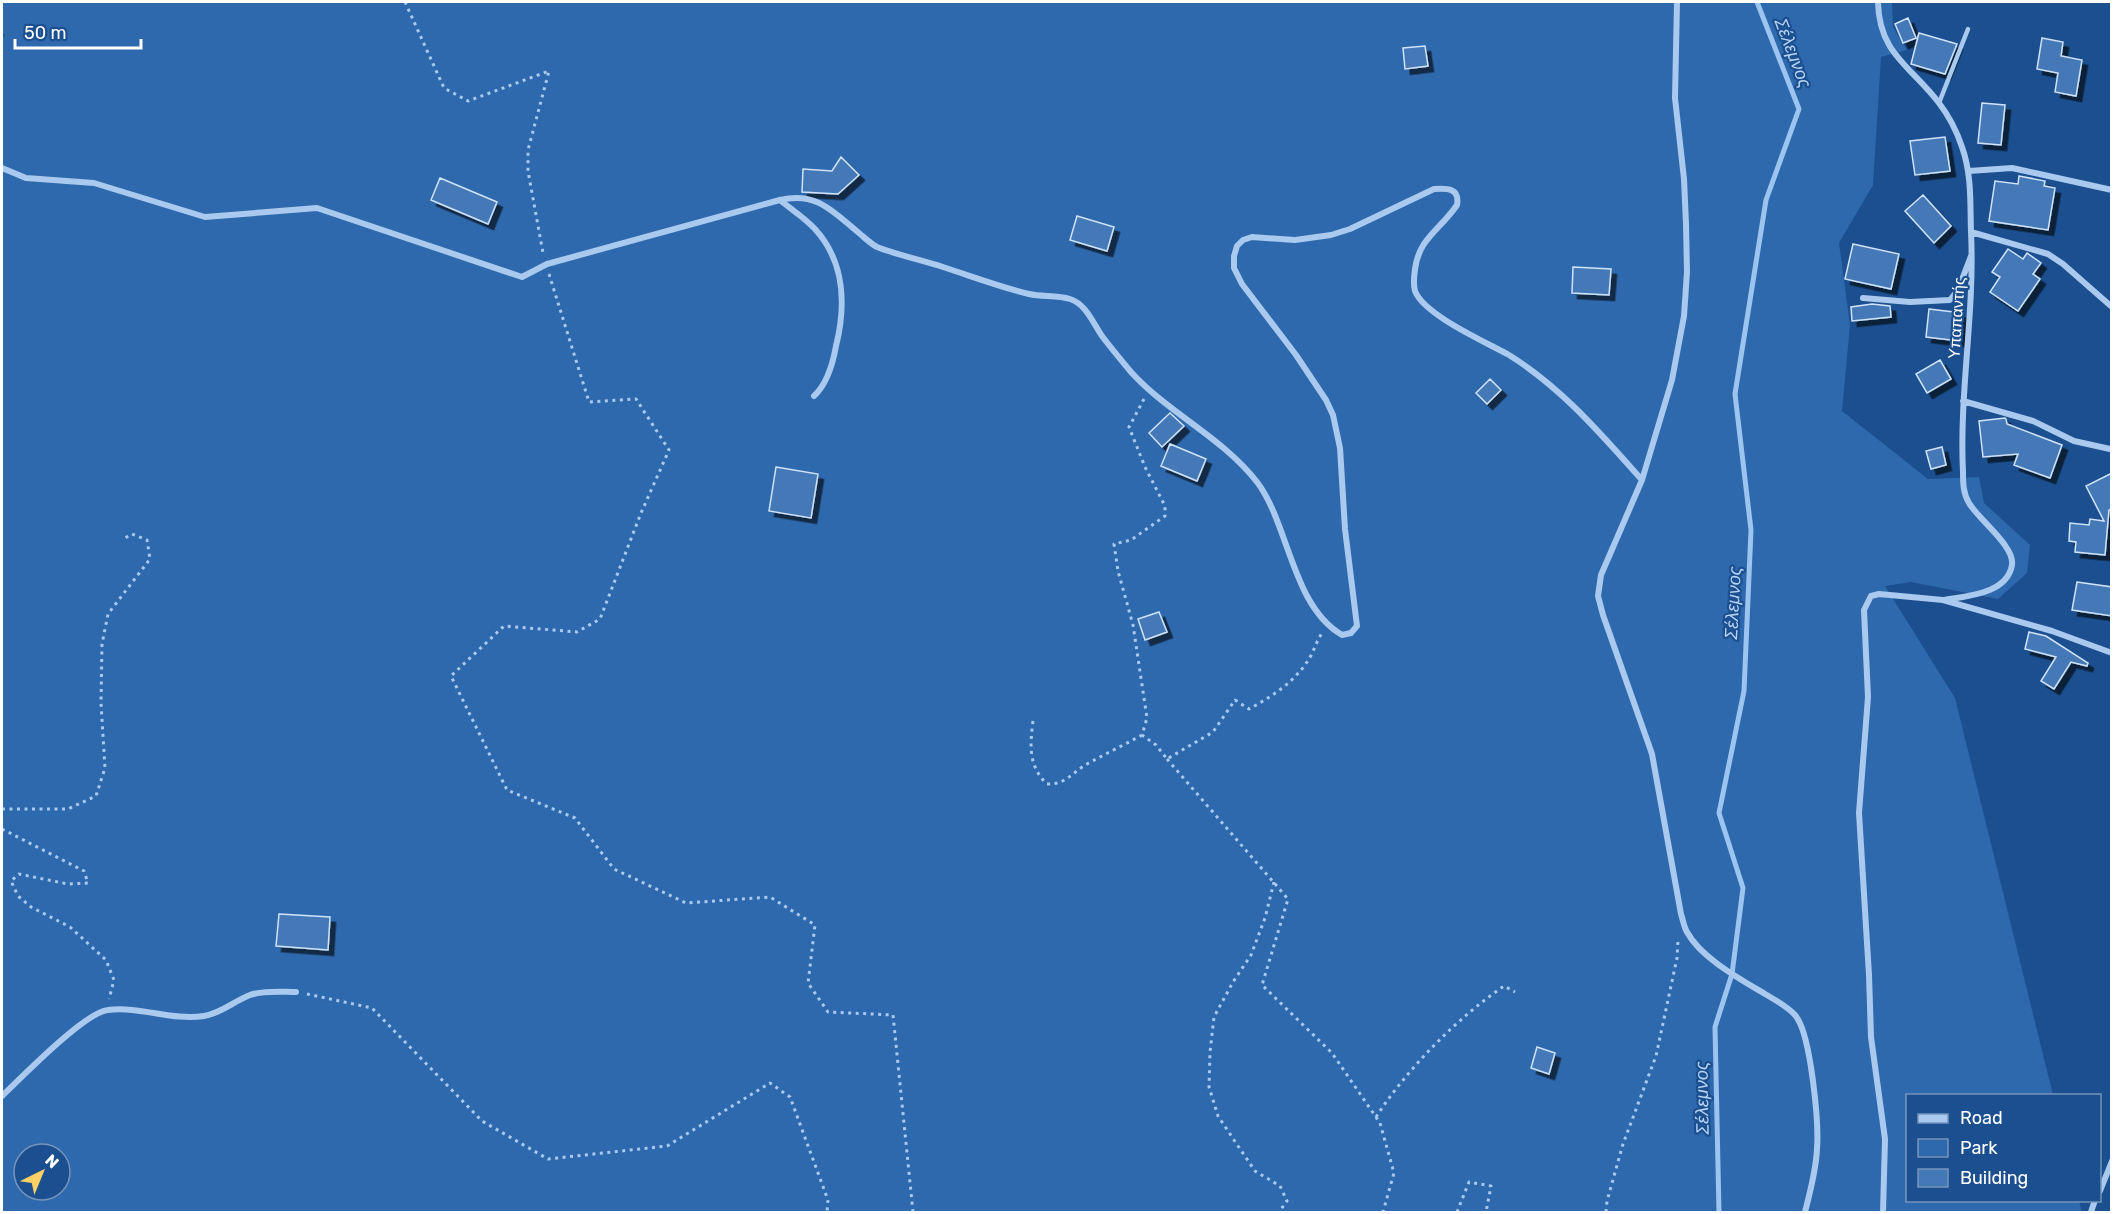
<svg xmlns="http://www.w3.org/2000/svg" width="2113" height="1214" font-family="Rubik,sans-serif">
  <style>
    .green { fill: #2e69ad; fill-rule: evenodd }
    .lines { fill: none; stroke-linecap: round; stroke-linejoin: round }
    .stream { stroke: #9cc4f0; stroke-width: 5 }
    .building { fill: #4478b7; stroke: #cfe3fa; stroke-width: 1.5; filter: url(#shadow) }
    .path { stroke: #a9c9ee; stroke-width: 3; stroke-dasharray: 3 4.5; stroke-linecap: butt }
    .lane { stroke: #a9c9ee; stroke-width: 4.5 }
    .street { stroke: #a9c9ee; stroke-width: 6 }
    .labels { text-anchor: middle; stroke-width: 4.5; stroke-linejoin: round; paint-order: stroke }
    .street-label { font-size: 16px; fill: #fff; stroke: #1b4f8f }
    .water-label { font-size: 18px; font-style: italic; fill: #b5d3f5; stroke: #1b4f8f }
  </style>
  <defs>
    <filter id="shadow"><feDropShadow dx="5.5" dy="5.5" stdDeviation="0" flood-color="#0009"/></filter>
  </defs>
  <rect width="100%" height="100%" fill="#1b4f8f"/>
  <!-- green -->
  <path class="green" d="M2 2H1892L1893 27 1907 50 1881 57 1873 185 1839 243 1850 325 1842 411 1928 479 1979 477 1984 503 2030 545 2027 573 1998 599 1911 582 1885 586 1955 698 2053 1095 1908 1096V1200L2079 1201 2082 1212H2V36L5 37 2 30ZM24 1154H60V1190H24Z"/>
  <g class="lines">
    <!-- stream -->
    <path class="stream" d="M1719 1212 1715 1027 1732 974 1743 888 1719 813 1744 691 1751 530 1735 394 1766 200 1799 109 1757 2"/>
  </g>
  <!-- building -->
  <path class="building" d="M1908 18 1916 38 1903 43 1895 24Z
    M1919 33 1957 44 1945 74 1911 64Z
    M2042 38 2063 42 2061 56 2082 60 2076 96 2055 92 2058 73 2037 69Z
    M1425 46 1428 66 1405 69 1403 48Z
    M1982 103 2005 105 2001 145 1978 143Z
    M1945 137 1950 171 1915 175 1910 141Z
    M841 157 859 175 838 194 802 192 803 169 832 171Z
    M2019 176 2045 181 2044 186 2055 188 2048 230 1989 221 1995 181 2018 184Z
    M440 178 497 202 488 224 431 200Z
    M1923 195 1951 226 1934 243 1905 211Z
    M1077 216 1114 227 1107 251 1070 240Z
    M1853 244 1899 254 1891 289 1845 279Z
    M2008 249 2023 259 2027 253 2041 263 2033 274 2040 279 2018 311 1990 292 2000 277 1992 272Z
    M1573 267 1611 269 1609 295 1572 293Z
    M1872 304 1890 306 1891 317 1852 321 1851 307Z
    M1929 309 1962 313 1959 341 1926 337Z
    M1940 360 1951 379 1927 393 1916 374Z
    M1490 379 1501 390 1487 404 1476 393Z
    M1170 413 1184 426 1162 447 1149 433Z
    M2005 418 2006 419 2007 424 2062 445 2050 478 2014 465 2018 454 1983 457 1979 421Z
    M1170 444 1206 459 1197 481 1161 466Z
    M1942 447 1946 465 1931 469 1926 451Z
    M776 467 818 474 811 518 769 511Z
    M2112 473V509L2109 510 2105 555 2075 552 2076 542 2069 541 2070 523 2089 525 2090 519 2104 521 2086 486Z
    M2077 582 2112 587V616L2072 610Z
    M1159 612 1167 632 1145 640 1138 619Z
    M2029 632 2046 636 2088 663 2087 666 2071 662 2054 689 2041 681 2056 657 2025 649Z
    M279 914 330 917 328 950 276 946Z
    M1537 1047 1555 1053 1549 1074 1531 1068Z"/>
  <g class="lines">
    <!-- path -->
    <path class="path" d="M405 2 444 88 468 101 549 71 528 150V171L543 253
      M549 274 589 402 636 399 669 450 641 513 600 619 577 632 504 626 451 676 507 790 575 818 614 869 686 903 770 897 815 925 808 983 828 1012 893 1015 913 1212
      M1144 399 1129 427 1145 467 1165 506V516L1131 540 1114 544 1118 571 1133 625 1147 718 1142 735 1156 745 1167 759 1213 732 1235 700 1249 709C1271 697 1293 683 1307 662 1313 654 1316 642 1322 633
      M1033 721C1030 745 1028 766 1047 784 1065 785 1073 772 1087 764 1105 754 1124 745 1142 735
      M1167 759 1288 899 1262 985 1332 1053 1380 1123 1394 1173 1383 1212
      M2 809H68L96 796 105 768 101 703 102 644 108 614 150 559 147 540 132 534 125 538
      M2 829 84 871 88 883 68 884 19 874 11 881 18 896 31 907 70 927 106 960 114 980 109 999
      M1274 882 1265 918 1251 955 1233 982 1214 1017 1210 1052 1209 1087 1218 1116 1236 1143 1255 1171 1280 1186 1287 1201 1279 1212
      M307 994 372 1008 482 1121 548 1159 667 1146 770 1083 790 1097 828 1200 827 1212
      M1376 1117C1407 1069 1457 1018 1504 986L1515 992
      M1457 1212 1469 1182 1491 1186 1486 1212
      M1606 1212 1607 1201 1623 1144 1656 1056 1677 958 1678 940"/>
    <!-- lane -->
    <path class="lane" d="M1939 103 1968 29"/>
    <!-- street -->
    <path class="street" d="M1677 2 1675 98 1684 179 1686 224 1687 272 1684 316 1672 380 1642 480 1601 575 1598 596 1603 615 1652 754 1681 914C1683 920 1684 927 1687 932 1701 958 1740 979 1765 994 1775 1000 1787 1006 1795 1015 1811 1033 1819 1124 1817 1149 1816 1171 1810 1192 1805 1212
      M1878 2C1879 54 1911 66 1939 103 1949 116 1957 132 1962 147 1972 175 1970 203 1971 232 1975 313 1959 392 1963 472 1963 483 1963 493 1969 503 1978 519 2015 546 2012 565 2007 594 1967 596 1944 600
      M2 168 26 178 94 183 205 217 317 208 522 277 547 264 780 200C817 191 833 212 859 233 865 238 871 244 877 247 898 255 921 260 943 267 971 276 1000 287 1029 294 1042 297 1057 295 1070 299 1086 304 1093 323 1102 336 1111 348 1121 360 1131 372 1168 413 1222 437 1257 482 1289 524 1292 606 1342 635L1351 633 1357 626 1345 529 1340 448 1333 415 1326 400 1296 355 1242 284 1234 268V256L1237 246 1243 240 1252 237 1295 240 1331 235 1350 229 1434 189C1447 188 1460 188 1457 205 1441 229 1419 238 1415 269 1414 276 1413 284 1415 291 1424 315 1486 342 1509 355 1562 388 1601 434 1642 480
      M1969 171 2012 168 2112 190
      M780 200C792 210 805 218 815 229 845 262 846 306 836 346 833 363 827 384 814 396
      M1971 232 2048 254 2063 264 2112 307
      M1863 298 1910 302 1950 300 1958 290 1971 256
      M1963 401 2033 421 2074 441 2110 449
      M2 1096C21 1078 85 1012 108 1010 141 1006 172 1021 204 1016 222 1013 234 1001 250 995 264 990 282 992 296 992
      M2100 1191 2112 1161
      M1883 1212 1885 1139 1871 1037 1869 975 1859 813 1868 697 1864 610 1871 596 1879 594 1943 600 2052 631 2112 653
      M2091 1212 2095 1200"/>
  </g>
  <g class="labels">
    <!-- street labels -->
    <g class="street-label">
      <text transform="translate(1956 318) rotate(-86)" y="6">Υπαπαντής</text>
    </g>
    <!-- water labels -->
    <g class="water-label">
      <text transform="translate(1793 53) rotate(69)" y="6">Σέλεμνος</text>
      <text transform="translate(1733 603) rotate(-87)" y="6">Σέλεμνος</text>
      <text transform="translate(1702 1098) rotate(-91)" y="6">Σέλεμνος</text>
    </g>
  </g>
  <!-- border -->
  <rect width="2113" height="1214" fill="none" stroke="#ffffff" stroke-width="6"/>
  <!-- legend -->
  <rect x="1906" y="1094" width="195" height="108" fill="#1b4f8f" stroke="#7695bc" stroke-width="1.5"/>
  <rect x="1918" y="1114" width="30" height="9" fill="#a9c9ee" stroke="#7695bc" stroke-width="1.5"/>
  <text x="1960" y="1124" font-size="18" fill="#ffffff">Road</text>
  <rect x="1918" y="1139" width="30" height="18" fill="#2e69ad" stroke="#7695bc" stroke-width="1.5"/>
  <text x="1960" y="1154" font-size="18" fill="#ffffff">Park</text>
  <rect x="1918" y="1169" width="30" height="18" fill="#4478b7" stroke="#7695bc" stroke-width="1.5"/>
  <text x="1960" y="1184" font-size="18" fill="#ffffff">Building</text>
  <!-- north arrow -->
  <g transform="translate(42 1172) rotate(43)"><circle r="28" fill="#1b4f8f" stroke="#7695bc" stroke-width="1.5"/>
  <path d="M0-4.5L10 22L0 15L-10 22Z" fill="#ffd166"/>
  <text y="-9" font-size="16" font-weight="bold" text-anchor="middle" fill="#ffffff">N</text>
  </g>
  <!-- scale -->
  <path d="M15 39v9h126v-9" fill="none" stroke="#ffffff" stroke-width="3"/>
  <text x="24" y="39" font-size="18" fill="#ffffff" stroke="#1b4f8f" stroke-width="4.5" paint-order="stroke">50 m</text>
</svg>
